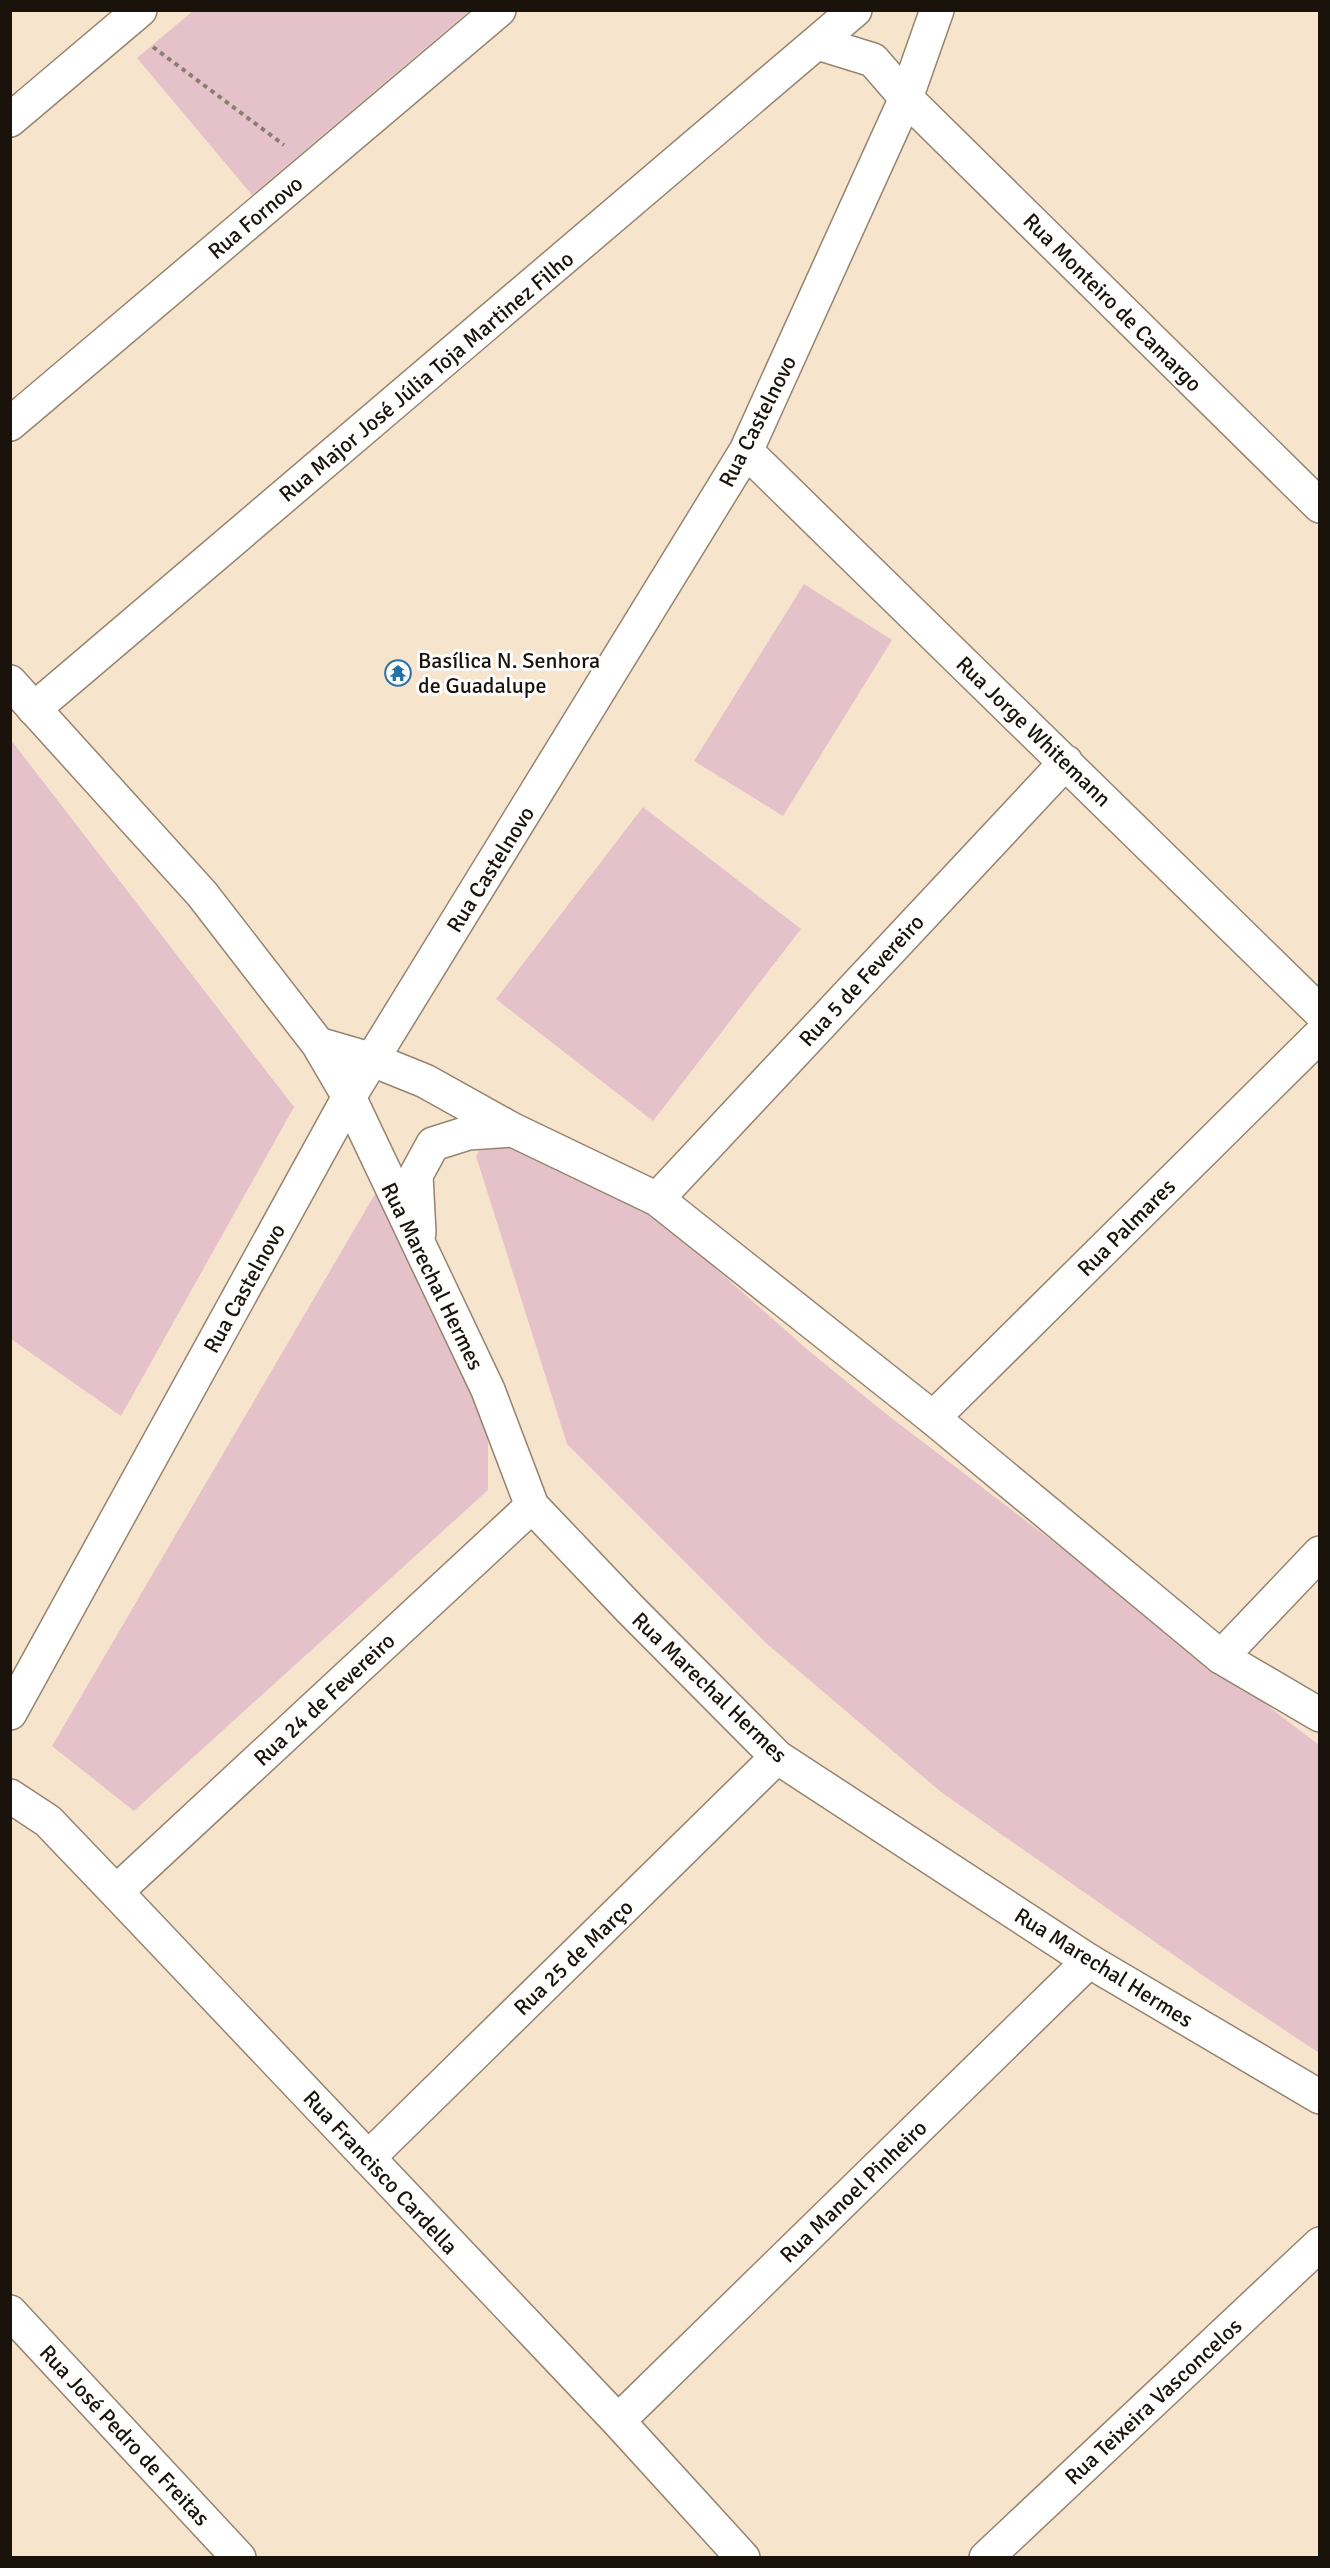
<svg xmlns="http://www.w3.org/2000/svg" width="1330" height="2568" font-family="Signika,sans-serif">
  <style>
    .green { fill: #e5c2ca }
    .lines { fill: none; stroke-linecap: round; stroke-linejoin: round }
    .minor-casing { stroke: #968470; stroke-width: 36 }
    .tertiary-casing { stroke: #968470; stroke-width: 36 }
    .path { stroke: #8c7e6f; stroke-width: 4; stroke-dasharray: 4.5 4.5; stroke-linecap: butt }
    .minor { stroke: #fff; stroke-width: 33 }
    .tertiary { stroke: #fff; stroke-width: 33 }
    .labels { text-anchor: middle; stroke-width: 6; stroke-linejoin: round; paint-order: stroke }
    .street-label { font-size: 22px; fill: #1a130b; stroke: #fff }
    .poi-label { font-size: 22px; fill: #1a130b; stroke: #fff; text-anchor: start }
  </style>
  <rect width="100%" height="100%" fill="#f7e4cd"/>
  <!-- green -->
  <path class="green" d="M194 10H469V11L252 195 137 58Z
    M804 584 892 640 783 816 694 761Z
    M11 740 294 1107 121 1416 11 1339Z
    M643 807 801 929 653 1121 496 999Z
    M491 1132 649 1210 809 1351 885 1413 1319 1745V2053L1208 1979 941 1792 766 1643 567 1444 476 1156Z
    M385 1177 488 1438V1490L134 1811 52 1746Z"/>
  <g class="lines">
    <!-- minor casing -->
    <g class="minor-casing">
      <path id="minor" d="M818 43 873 60 906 98 1320 506
        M10 120 140 10
        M10 424 499 10
        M746 451 1320 1012
        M34 709 855 10
        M657 1199 1066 762
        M933 1418 1320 1035
        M1221 1657 1320 1553
        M10 1713 349 1097 746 451 906 98 937 10
        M10 1796 48 1821 116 1892 618 2421 743 2558
        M116 1892 532 1506
        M368 2158 777 1757
        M10 2312 239 2558
        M618 2421 1089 1961
        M986 2558 1320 2244"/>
    </g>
    <!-- tertiary casing -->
    <g class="tertiary-casing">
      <path id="tertiary" d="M10 682 202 894 318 1044 349 1097 488 1390 532 1506 630 1609 777 1757 1089 1961 1320 2097
        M318 1044 373 1060 425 1081 513 1130 657 1199 933 1418 1221 1657 1320 1715
        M419 1233 416 1175 433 1144 468 1133 513 1130"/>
    </g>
    <!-- path -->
    <path class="path" d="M153 47 284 145"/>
    <!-- minor -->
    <use href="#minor" class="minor"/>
    <!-- tertiary -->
    <use href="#tertiary" class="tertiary"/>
  </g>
  <!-- icons -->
  <defs>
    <g id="temple-ring" transform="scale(1.35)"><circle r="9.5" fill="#fff" stroke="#2572a5" stroke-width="1.5"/><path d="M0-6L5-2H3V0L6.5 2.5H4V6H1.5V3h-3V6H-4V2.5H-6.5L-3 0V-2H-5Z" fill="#2572a5"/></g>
  </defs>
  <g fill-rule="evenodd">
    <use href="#temple-ring" x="398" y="673"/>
  </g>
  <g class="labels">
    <!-- street labels -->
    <g class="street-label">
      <text transform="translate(255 217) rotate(-40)" y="8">Rua Fornovo</text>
      <text transform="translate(1113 302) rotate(45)" y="8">Rua Monteiro de Camargo</text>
      <text transform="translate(426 376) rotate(-40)" y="8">Rua Major José Júlia Toja Martinez Filho</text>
      <text transform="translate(757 421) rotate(-63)" y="8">Rua Castelnovo</text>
      <text transform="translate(1034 731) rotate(44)" y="8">Rua Jorge Whitemann</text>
      <text transform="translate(490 869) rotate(-58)" y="8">Rua Castelnovo</text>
      <text transform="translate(861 980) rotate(-47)" y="8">Rua 5 de Fevereiro</text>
      <text transform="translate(1126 1227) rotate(-45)" y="8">Rua Palmares</text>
      <text transform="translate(433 1276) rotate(64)" y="8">Rua Marechal Hermes</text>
      <text transform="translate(244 1288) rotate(-61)" y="8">Rua Castelnovo</text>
      <text transform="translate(710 1687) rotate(44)" y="8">Rua Marechal Hermes</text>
      <text transform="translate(324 1699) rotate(-43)" y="8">Rua 24 de Fevereiro</text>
      <text transform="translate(573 1957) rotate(-44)" y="8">Rua 25 de Março</text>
      <text transform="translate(1104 1967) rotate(32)" y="8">Rua Marechal Hermes</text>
      <text transform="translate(381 2172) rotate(47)" y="8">Rua Francisco Cardella</text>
      <text transform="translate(853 2191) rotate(-44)" y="8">Rua Manoel Pinheiro</text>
      <text transform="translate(1153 2401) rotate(-43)" y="8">Rua Teixeira Vasconcelos</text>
      <text transform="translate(125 2435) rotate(47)" y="8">Rua José Pedro de Freitas</text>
    </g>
    <!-- poi labels -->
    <g class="poi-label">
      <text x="418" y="668">Basílica N. Senhora<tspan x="418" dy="25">de Guadalupe</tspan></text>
    </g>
  </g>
  <!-- border -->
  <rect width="1330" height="2568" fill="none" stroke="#1a130b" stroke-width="24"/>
</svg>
